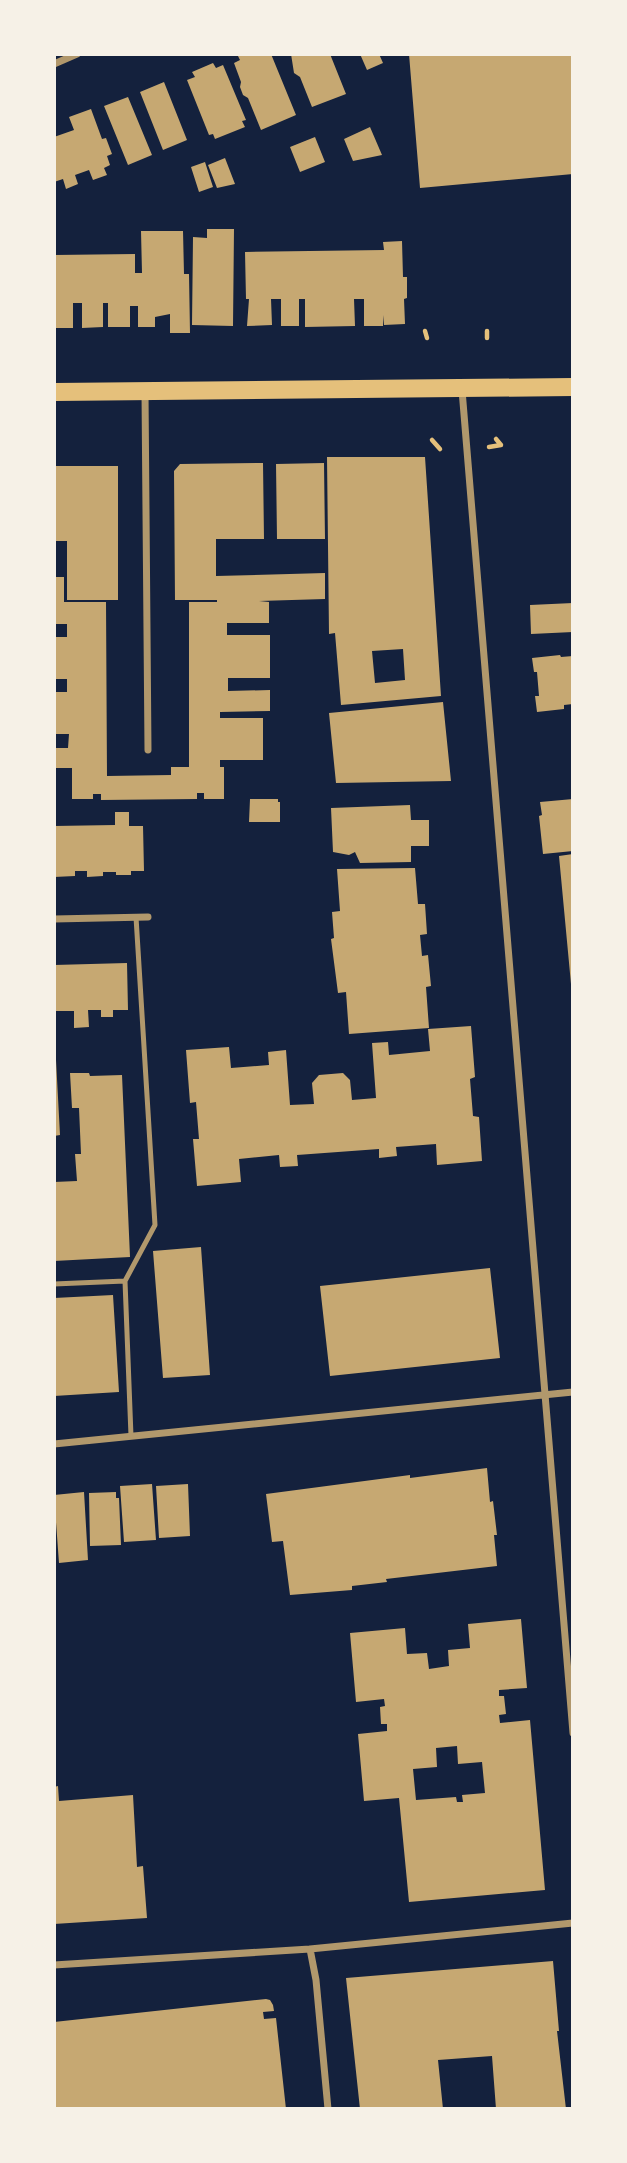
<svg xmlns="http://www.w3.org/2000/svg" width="627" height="2163" font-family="'PT Sans Narrow',sans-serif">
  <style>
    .building { fill: #c6a872; fill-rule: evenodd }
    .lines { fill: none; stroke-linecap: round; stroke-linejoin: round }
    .path { stroke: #e5c07b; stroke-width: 4.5 }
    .service { stroke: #b1986c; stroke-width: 5 }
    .minor { stroke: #b1986c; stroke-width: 7 }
    .primary { stroke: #e5c07b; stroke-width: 18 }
  </style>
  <rect width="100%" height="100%" fill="#14213d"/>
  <!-- building -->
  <path class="building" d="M237 54H271L296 115 261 130 248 98 243 95 240 87 241 82 234 63 240 60Z
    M291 54H330L346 94 312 107 300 77 294 73Z
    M360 54H379L383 63 367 70Z
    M409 54H573V174L420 188Z
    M213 63 216 68 223 65 246 120 242 121 245 127 215 139 213 134 209 135 187 80 195 77 192 72Z
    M164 82 187 140 163 150 140 92Z
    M128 97 152 155 128 165 104 106Z
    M91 109 102 139 106 138 112 154 107 156 110 165 104 168 107 175 93 180 89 170 75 175 78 184 66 189 63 179 54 182V137L74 130 69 117Z
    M370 127 382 155 353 161 344 139Z
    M315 137 325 162 300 172 290 147Z
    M225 158 235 184 217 188 208 165Z
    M205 162 213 187 199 192 191 167Z
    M207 229H234L233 326 192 325 193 237 207 238Z
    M141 231H183L184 274H189L190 333H170V314L155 317V327H138V306H130V327H108V303H103V327L82 328V303H73V328H54V255L135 254V273H142Z
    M402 241 403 277H407V298L404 299 405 324 384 325 383 315V326H364V299H354L355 326 305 327V299H299V326H281V299H271L272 325 247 326 249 299H246L245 252 384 250 383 242Z
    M327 457H425L441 696 341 705 335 633 329 634ZM403 649 405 680 375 683 372 651Z
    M263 463 264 539H216V576L325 573V599L259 601 269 602V623H227V635H270V678H228V691L270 690V711L220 712V718H263V760H220V767H224V799H204V793H197V799L101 800V794H93V799H72V768H54V748H68L69 734H54V692H67V679H54V637H67V624H54V577H64V602H106L107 776 171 775V767H189V602H217V600H175L174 471 180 464Z
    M324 463 325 539H277L276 464Z
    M54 466H118V600H67V541H54Z
    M573 603V632L531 634 530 605Z
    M560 655 561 657 573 656V704L564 705V709L537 712 535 696H539L537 672H534L532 658Z
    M443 702 451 781 336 783 329 713Z
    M250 799H278V802H280V822H249Z
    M573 799V851L543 854 539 816 542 815 540 802Z
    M410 805 411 820H429V846H411V862L360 863 355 852 349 855 333 852 331 808Z
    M115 812H129V826H143L144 871H131V875H116V872H103V876L87 877V871H75V876L54 877V826L115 825Z
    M573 854V984H571L559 856Z
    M415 868 418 904H425L427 934 420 935 422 956 428 955 431 986 426 987 429 1028 349 1034 346 992 338 993 331 939 334 938 332 912 340 911 337 869Z
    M127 963 128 1010H113V1017H101V1010H88L89 1027 74 1028V1011H54V965Z
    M471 1026 475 1077 470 1079 473 1116 479 1117 482 1161 437 1165 436 1144 396 1147 397 1156 379 1158V1149L297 1155 298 1166 280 1167 279 1155 239 1159 241 1182 197 1186 193 1139H199L196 1102 190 1103 186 1050 229 1047 231 1068 269 1065 268 1052 286 1050 290 1105 314 1104 312 1083 319 1075 343 1073 350 1080 352 1100 376 1098 372 1043 388 1042 389 1055 430 1051 428 1029Z
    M56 1060 60 1135 54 1136V1061Z
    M70 1073H89L90 1076 122 1075 130 1257 54 1261V1182L77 1181 75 1154H81L79 1108H72Z
    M201 1247 210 1375 163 1378 153 1251Z
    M490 1268 500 1358 330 1376 320 1286Z
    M113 1295 119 1392 54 1396V1298Z
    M487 1468 490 1502 493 1501 497 1535H494L497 1566 386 1579 387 1582 352 1586V1590L290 1595 283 1541 272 1542 266 1494 410 1475V1478Z
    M152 1484 156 1540 124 1542 120 1486Z
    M188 1484 190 1536 159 1538 156 1486Z
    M84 1492 88 1560 59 1563 54 1495Z
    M116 1492V1498H119L121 1545 90 1546 89 1493Z
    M521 1619 527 1688 499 1690V1696H504L506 1714 499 1715 500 1723 530 1720 545 1890 409 1902 399 1798 364 1801 358 1734 387 1731V1724H381L380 1707 385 1706 384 1699 356 1702 350 1633 405 1628 407 1654 427 1653 429 1669 449 1666 448 1650 470 1648 468 1624ZM457 1746 458 1764 482 1762 485 1793 462 1795 463 1802H457L456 1797 416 1800 413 1769 437 1767 436 1748Z
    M58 1786 59 1801 133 1795 137 1867 143 1866 147 1918 54 1924V1787Z
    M553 1961 559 2031H557L566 2109H496L492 2056 438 2060 443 2109H360L346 1978Z
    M266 1999 270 2000 273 2005 274 2011 263 2012 264 2019 276 2018 286 2109H54V2022Z"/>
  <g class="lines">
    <!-- path -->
    <path class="path" d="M425 331 427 338
      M487 331V338
      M432 440 440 449
      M489 447 501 445 496 439"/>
    <!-- service -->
    <path class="service" d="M54 1284 125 1281
      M131 1436 125 1281 155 1225 136 917"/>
    <!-- minor -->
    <path class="minor" d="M54 64 77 54
      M462 390 573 1733
      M145 392 148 750
      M54 919 148 917
      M54 1444 573 1392
      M310 1949 316 1980 328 2109
      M54 1965 310 1949 573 1923"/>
    <!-- primary -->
    <path class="primary" d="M54 392 573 387"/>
  </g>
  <!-- border -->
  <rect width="627" height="2163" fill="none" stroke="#f6f1e7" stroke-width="112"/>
</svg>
